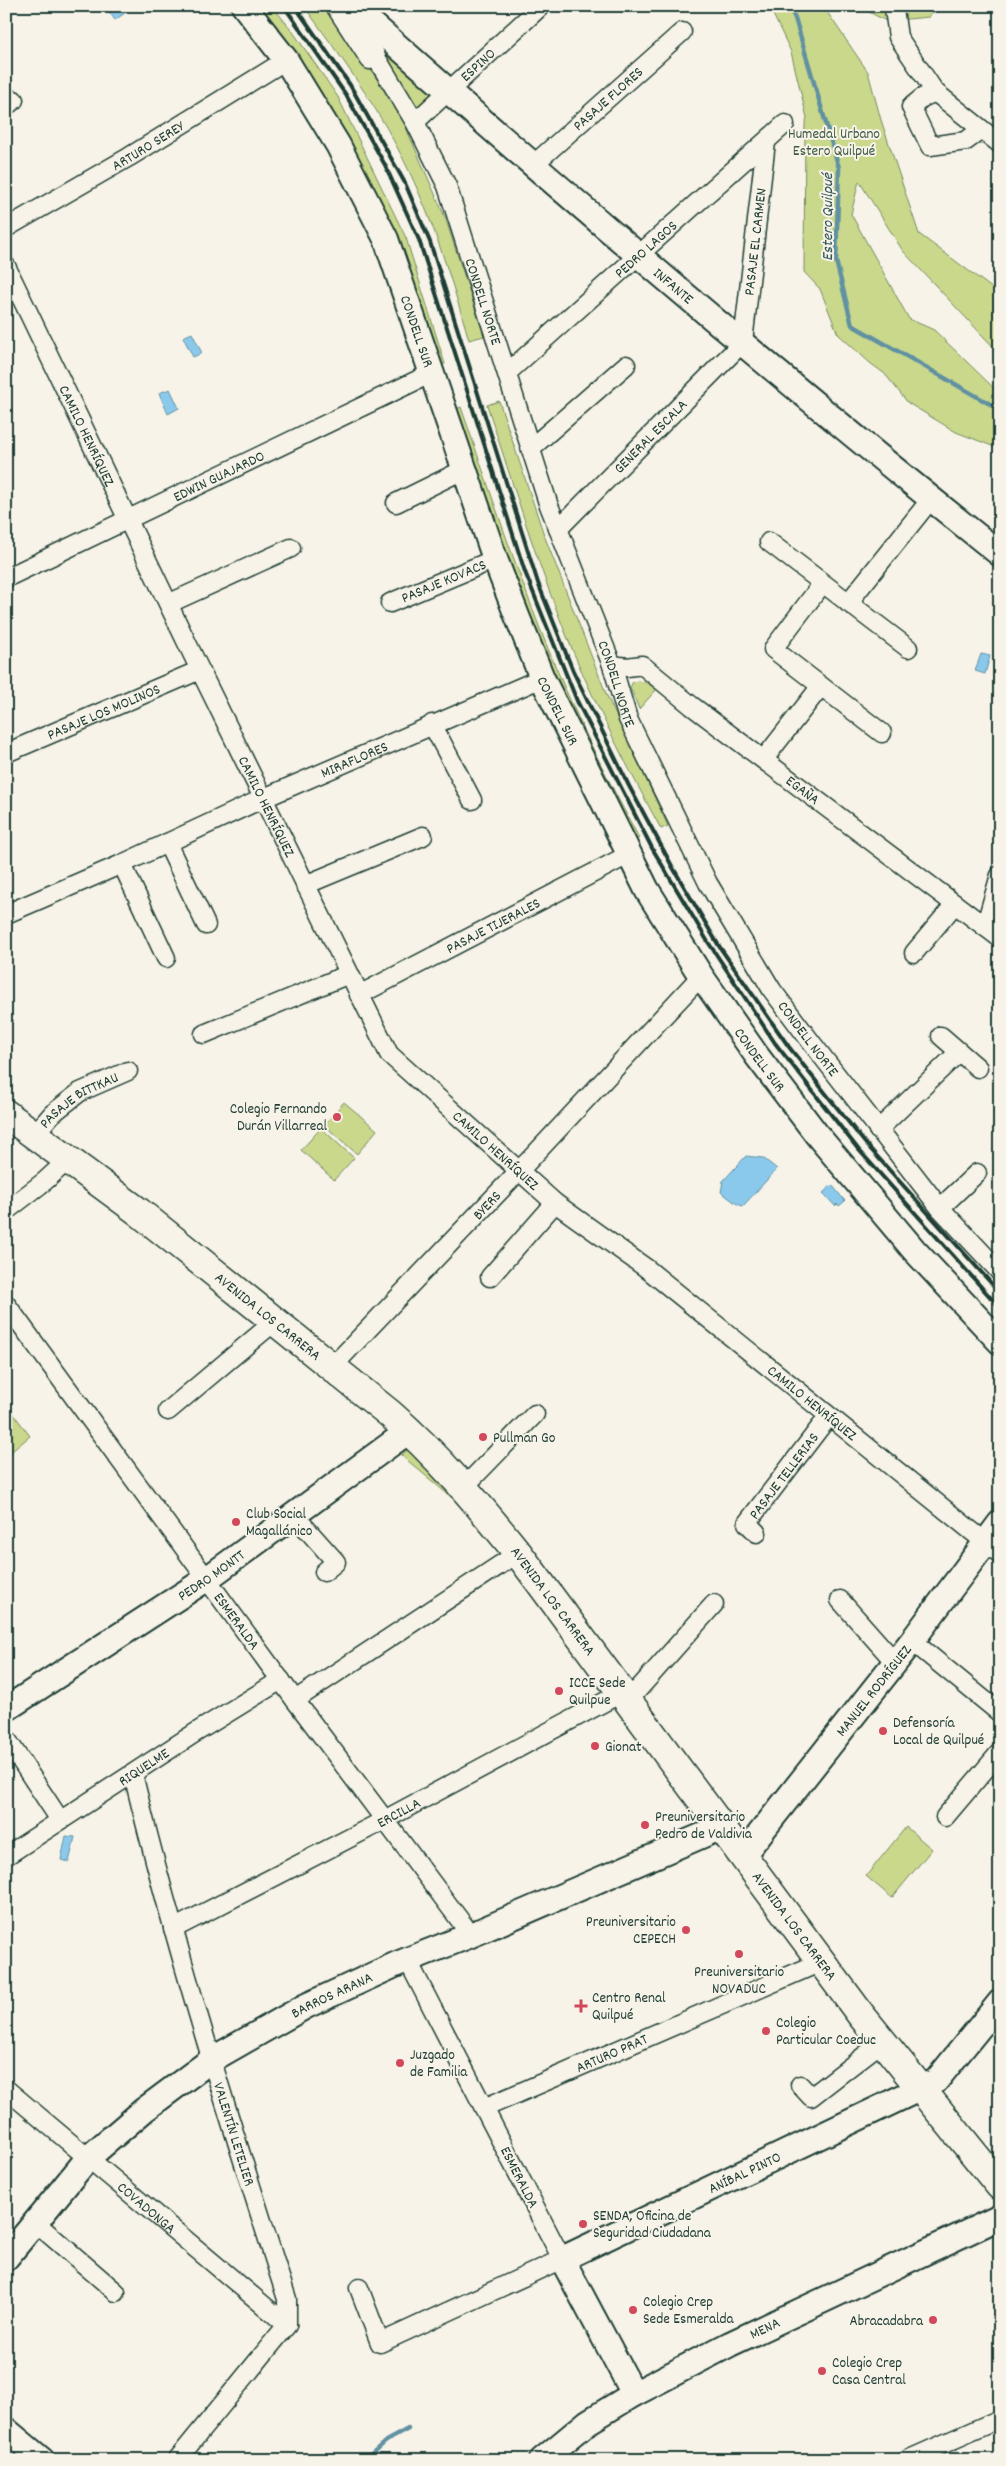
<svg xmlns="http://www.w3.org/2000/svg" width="1006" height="2466" font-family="Dekko,sans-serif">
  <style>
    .green { fill: #cad88c; stroke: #748a60 }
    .water { fill: #8bc9ec; stroke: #6091a2 }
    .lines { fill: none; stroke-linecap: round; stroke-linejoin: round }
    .stream { stroke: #6091a2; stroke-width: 4.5 }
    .street-casing { stroke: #1f3d34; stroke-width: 21 }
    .secondary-casing { stroke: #1f3d34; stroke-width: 28 }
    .primary-casing { stroke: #1f3d34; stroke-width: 31 }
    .street { stroke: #f7f3e8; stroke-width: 18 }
    .secondary { stroke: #f7f3e8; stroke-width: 24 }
    .primary { stroke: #f7f3e8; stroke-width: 28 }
    .rail { stroke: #1f3d34; stroke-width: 4 }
    .poi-dot { fill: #d1495b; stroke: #f7f3e8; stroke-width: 2 }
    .labels { text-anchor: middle; stroke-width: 4; stroke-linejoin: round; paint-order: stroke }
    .street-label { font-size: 15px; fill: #1f3d34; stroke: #f7f3e8 }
    .park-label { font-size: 15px; fill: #415c46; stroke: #f7f3e8 }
    .poi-label { font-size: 15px; fill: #1f3d34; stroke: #f7f3e8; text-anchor: start }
    .water-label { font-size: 16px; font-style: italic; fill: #355959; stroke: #f7f3e8 }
  </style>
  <rect width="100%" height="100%" fill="#f7f3e8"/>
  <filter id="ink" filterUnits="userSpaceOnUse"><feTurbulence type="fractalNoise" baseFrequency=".02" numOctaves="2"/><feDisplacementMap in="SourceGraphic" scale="10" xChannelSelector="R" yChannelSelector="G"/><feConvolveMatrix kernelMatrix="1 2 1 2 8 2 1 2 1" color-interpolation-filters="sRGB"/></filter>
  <g filter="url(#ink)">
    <!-- green -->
    <path class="green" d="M256 6H272L291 29 338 97 406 238 445 364 441 365 409 266 385 211 361 169 331 108 287 43Z
      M304 6H331L403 121 445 217 484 336 469 340C450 274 429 207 397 147 371 97 337 52 304 6Z
      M769 6H823L868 72 881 120 919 234 1000 294V354L903 251 859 181 851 214 909 319 934 330 1000 394V449L956 432 908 403 885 374 870 363 838 334 820 289 804 272 805 124 807 118 791 52Z
      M858 6H935L929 17 886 21Z
      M387 49 436 92 416 111 381 55Z
      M499 401 544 535 607 696 668 826 661 829C629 770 598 711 572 649 539 570 514 487 487 405Z
      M461 407C483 470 504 534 528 597 558 680 597 760 639 838L636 840 555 682 494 527 456 409Z
      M638 681 645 682 657 689 639 709 630 687 633 682Z
      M344 1102 377 1130 357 1154 324 1125Z
      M321 1128 354 1158 334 1180 301 1150Z
      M6 1404 30 1436 6 1456Z
      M411 1447 464 1508 401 1455Z
      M906 1827 932 1849 892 1898 866 1876Z"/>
    <!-- water -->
    <path class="water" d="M117 6H131L132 8 115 20 109 12Z
      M192 333 202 353 193 357 183 337Z
      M170 389 179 408 168 414 159 393Z
      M981 654 990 656 985 674 975 671Z
      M746 1156 763 1158 777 1169 743 1206 737 1204 721 1192 723 1181Z
      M832 1185 845 1201 839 1206 837 1204 835 1206 823 1193Z
      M66 1836 75 1837 69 1862 61 1860Z"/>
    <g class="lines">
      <!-- stream -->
      <path class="stream" d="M789 6 795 18 839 168 836 261 852 325 990 404 1000 407
        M365 2460 386 2441 408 2429"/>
      <!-- street casing -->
      <g class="street-casing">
        <g id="street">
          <path d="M335 6 370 60"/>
          <path d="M894 9 898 37 935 92"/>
          <path id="s1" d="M370 22 368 29 371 45 377 59 415 122 447 186 548 503 612 665 628 719 708 883 772 990 811 1042 940 1208 1000 1272"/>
          <path d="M6 106 14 100"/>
          <path id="s2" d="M415 122 541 6"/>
          <path d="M981 130 966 141 930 146 911 107 922 98 935 92 1000 144"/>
          <path id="s3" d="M533 165 682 32"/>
          <path id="s4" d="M6 228 129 157 286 60"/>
          <path id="s5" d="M6 266 200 670 389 1054 555 1203 646 1268 1000 1554"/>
          <path id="s6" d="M507 373 785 124"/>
          <path d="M531 448 626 365"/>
          <path d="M396 503 465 469"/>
          <path id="s7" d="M558 529 743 342 766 142"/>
          <path d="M769 542 908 648"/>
          <path id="s8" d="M6 578 432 373"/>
          <path d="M822 584 773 649 882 733"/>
          <path d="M170 603 291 548"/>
          <path id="s9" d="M390 603 495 559"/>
          <path d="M848 603 931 499"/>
          <path id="s10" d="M612 665 627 667 642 665 692 706 1000 938"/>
          <path d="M432 724 472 800"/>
          <path id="s11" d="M6 753 200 670"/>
          <path d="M764 759 821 686"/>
          <path d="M167 843 206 925"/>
          <path d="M122 864 166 958"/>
          <path d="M305 885 423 836"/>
          <path id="s12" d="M6 914 122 864 264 798 542 678"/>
          <path d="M985 927 1000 875"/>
          <path d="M914 953 955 904"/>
          <path id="s13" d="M359 995 628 855"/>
          <path d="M204 1034 349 974"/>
          <path d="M941 1036 978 1068"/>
          <path d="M878 1130 959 1052"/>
          <path id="s14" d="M34 1135 52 1114 80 1092 128 1071"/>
          <path d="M940 1208 977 1173"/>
          <path d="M6 1211 45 1181 68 1160"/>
          <path d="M490 1277 555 1203"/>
          <path id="s15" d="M6 1304 295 1700 471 1935"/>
          <path id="s16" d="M332 1367 536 1153 701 976"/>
          <path d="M168 1411 274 1322"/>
          <path d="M464 1487 535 1414"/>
          <path d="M295 1516 336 1562 324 1572"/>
          <path id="s17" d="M757 1533 747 1523 828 1417"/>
          <path d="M840 1600 894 1661"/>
          <path d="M912 1641 1000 1713"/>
          <path d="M295 1700 518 1553"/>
          <path d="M627 1702 714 1604"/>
          <path d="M6 1738 60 1820"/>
          <path id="s18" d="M133 1774C176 1952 231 2125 287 2299V2325L177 2460"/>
          <path d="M945 1817 1000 1752"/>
          <path id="s19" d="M6 1856 198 1731 281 1680"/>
          <path id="s20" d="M173 1929 373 1826 621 1693"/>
          <path d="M800 2085 811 2097 882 2042"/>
          <path id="s21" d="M6 2089 287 2325"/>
          <path id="s22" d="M484 2108 821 1962"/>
          <path d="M36 2223 116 2292"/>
          <path d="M359 2288 380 2343 562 2259 407 1959"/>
          <path d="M907 2460 1000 2419"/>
        </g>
      </g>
      <!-- secondary casing -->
      <g class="secondary-casing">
        <g id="secondary">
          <path id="s23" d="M244 6 286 60 338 145 386 239 495 559 517 616 542 678 647 890 701 976 757 1056 818 1136 914 1250 1000 1342"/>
          <path id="s24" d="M355 6 370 22C576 204 785 383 1000 554"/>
          <path id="s25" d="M6 1709 208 1578 410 1430"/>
          <path id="s26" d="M743 1855 912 1641 1000 1523"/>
          <path id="s27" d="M6 2258 88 2158 144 2110 211 2060 306 2006 397 1964 471 1935 722 1827"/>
          <path id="s28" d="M634 2394 562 2259 936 2081 1000 2002"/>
          <path d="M6 2430 42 2460"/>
          <path id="s29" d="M542 2460 588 2422 634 2394 730 2344 1000 2217"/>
        </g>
      </g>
      <!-- primary casing -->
      <g class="primary-casing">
        <g id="primary">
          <path id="s30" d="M6 1114 139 1212 389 1413C438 1455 478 1504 518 1553L861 2015 1000 2186"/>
        </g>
      </g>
      <!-- street -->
      <use href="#street" class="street"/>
      <!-- secondary -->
      <use href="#secondary" class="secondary"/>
      <!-- primary -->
      <use href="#primary" class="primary"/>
      <!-- rail -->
      <path class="rail" d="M284 6 346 95 385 165 419 240 525 572 577 701 652 848 708 942 775 1043 858 1149 1000 1308
        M295 6 350 85 405 183 430 242 538 583 573 671 629 786 672 866 719 946 789 1047 865 1143 1000 1293"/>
    </g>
  </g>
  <!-- markers -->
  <g class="poi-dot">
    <circle cx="337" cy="1117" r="5"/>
    <circle cx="483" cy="1437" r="5"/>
    <circle cx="236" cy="1522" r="5"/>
    <circle cx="559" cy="1691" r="5"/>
    <circle cx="883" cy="1731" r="5"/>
    <circle cx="595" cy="1746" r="5"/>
    <circle cx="645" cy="1825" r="5"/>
    <circle cx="686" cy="1930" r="5"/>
    <circle cx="739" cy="1954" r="5"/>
    <path d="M578.5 1998.5h5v5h5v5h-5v5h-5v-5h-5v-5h5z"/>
    <circle cx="766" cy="2031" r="5"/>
    <circle cx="400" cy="2063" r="5"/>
    <circle cx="583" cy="2224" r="5"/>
    <circle cx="633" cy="2310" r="5"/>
    <circle cx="933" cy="2320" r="5"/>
    <circle cx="822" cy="2371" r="5"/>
  </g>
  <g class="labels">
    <!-- street labels -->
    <g class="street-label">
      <text dy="5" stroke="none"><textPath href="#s2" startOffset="85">ESPINO</textPath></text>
      <text dy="5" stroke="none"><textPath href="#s3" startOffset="100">PASAJE FLORES</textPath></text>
      <text dy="5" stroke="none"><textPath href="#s4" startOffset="164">ARTURO SEREY</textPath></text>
      <text dy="5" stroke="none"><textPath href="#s7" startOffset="364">PASAJE EL CARMEN</textPath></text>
      <text dy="5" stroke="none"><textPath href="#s6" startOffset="186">PEDRO LAGOS</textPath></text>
      <text dy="5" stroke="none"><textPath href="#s24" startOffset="424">INFANTE</textPath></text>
      <text dy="5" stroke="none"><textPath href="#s1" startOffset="305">CONDELL NORTE</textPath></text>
      <text dy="5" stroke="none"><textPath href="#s23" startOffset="371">CONDELL SUR</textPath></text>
      <text dy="5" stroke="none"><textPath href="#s5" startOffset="188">CAMILO HENRÍQUEZ</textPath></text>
      <text dy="5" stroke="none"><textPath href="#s7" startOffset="131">GENERAL ESCALA</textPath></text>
      <text dy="5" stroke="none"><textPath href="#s8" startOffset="236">EDWIN GUAJARDO</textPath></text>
      <text dy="5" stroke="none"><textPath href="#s9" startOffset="58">PASAJE KOVACS</textPath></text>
      <text dy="5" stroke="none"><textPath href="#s1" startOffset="710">CONDELL NORTE</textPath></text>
      <text dy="5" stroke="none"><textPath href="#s23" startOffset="776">CONDELL SUR</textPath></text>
      <text dy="5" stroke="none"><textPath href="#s11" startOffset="106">PASAJE LOS MOLINOS</textPath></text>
      <text dy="5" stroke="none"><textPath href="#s12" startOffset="381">MIRAFLORES</textPath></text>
      <text dy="5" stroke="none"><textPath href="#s10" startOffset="234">EGAÑA</textPath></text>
      <text dy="5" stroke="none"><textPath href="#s5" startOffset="600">CAMILO HENRÍQUEZ</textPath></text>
      <text dy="5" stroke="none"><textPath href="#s13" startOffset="151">PASAJE TIJERALES</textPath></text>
      <text dy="5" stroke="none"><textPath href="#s1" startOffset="1115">CONDELL NORTE</textPath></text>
      <text dy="5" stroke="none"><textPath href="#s23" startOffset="1180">CONDELL SUR</textPath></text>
      <text dy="5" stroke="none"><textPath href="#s14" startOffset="58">PASAJE BITTKAU</textPath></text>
      <text dy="5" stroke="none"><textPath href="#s5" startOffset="1020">CAMILO HENRÍQUEZ</textPath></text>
      <text dy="5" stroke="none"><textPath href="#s16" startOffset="224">BYERS</textPath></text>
      <text dy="5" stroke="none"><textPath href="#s30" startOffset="331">AVENIDA LOS CARRERA</textPath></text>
      <text dy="5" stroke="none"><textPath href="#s5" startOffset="1425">CAMILO HENRÍQUEZ</textPath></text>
      <text dy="5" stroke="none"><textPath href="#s17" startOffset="74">PASAJE TELLERIAS</textPath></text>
      <text dy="5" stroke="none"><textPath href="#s25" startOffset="245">PEDRO MONTT</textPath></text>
      <text dy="5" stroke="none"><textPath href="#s30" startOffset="736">AVENIDA LOS CARRERA</textPath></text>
      <text dy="5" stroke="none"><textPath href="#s15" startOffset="392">ESMERALDA</textPath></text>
      <text dy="5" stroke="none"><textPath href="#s26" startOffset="210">MANUEL RODRÍGUEZ</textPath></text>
      <text dy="5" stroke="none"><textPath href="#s19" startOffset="164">RIQUELME</textPath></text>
      <text dy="5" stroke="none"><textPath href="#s20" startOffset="254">ERCILLA</textPath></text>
      <text dy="5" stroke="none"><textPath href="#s30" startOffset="1141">AVENIDA LOS CARRERA</textPath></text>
      <text dy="5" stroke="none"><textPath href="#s27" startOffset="424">BARROS ARANA</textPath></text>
      <text dy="5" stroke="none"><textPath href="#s22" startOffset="139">ARTURO PRAT</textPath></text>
      <text dy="5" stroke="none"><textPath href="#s18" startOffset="374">VALENTÍN LETELIER</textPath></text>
      <text dy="5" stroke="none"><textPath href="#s28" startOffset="355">ANÍBAL PINTO</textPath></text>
      <text transform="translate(520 2177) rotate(63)" y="5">ESMERALDA</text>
      <text dy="5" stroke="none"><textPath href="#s21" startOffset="184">COVADONGA</textPath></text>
      <text dy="5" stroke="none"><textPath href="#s29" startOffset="260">MENA</textPath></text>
    </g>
    <!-- park labels -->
    <g class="park-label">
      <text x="834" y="138">Humedal Urbano<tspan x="834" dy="17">Estero Quilpué</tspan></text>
    </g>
    <!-- poi labels -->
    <g class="poi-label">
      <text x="327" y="1113" text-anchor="end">Colegio Fernando<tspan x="327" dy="17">Durán Villarreal</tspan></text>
      <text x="493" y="1442">Pullman Go</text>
      <text x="246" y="1518">Club Social<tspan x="246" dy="17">Magallánico</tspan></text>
      <text x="569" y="1687">ICCE Sede<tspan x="569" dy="17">Quilpue</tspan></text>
      <text x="893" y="1727">Defensoría<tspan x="893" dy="17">Local de Quilpué</tspan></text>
      <text x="605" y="1751">Gionat</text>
      <text x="655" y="1821">Preuniversitario<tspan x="655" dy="17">Pedro de Valdivia</tspan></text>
      <text x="676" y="1926" text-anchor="end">Preuniversitario<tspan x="676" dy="17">CEPECH</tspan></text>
      <text x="739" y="1976" text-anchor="middle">Preuniversitario<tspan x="739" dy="17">NOVADUC</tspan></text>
      <text x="592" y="2002">Centro Renal<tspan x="592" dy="17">Quilpué</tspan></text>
      <text x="776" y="2027">Colegio<tspan x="776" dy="17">Particular Coeduc</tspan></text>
      <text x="410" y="2059">Juzgado<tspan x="410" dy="17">de Familia</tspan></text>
      <text x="593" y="2220">SENDA, Oficina de<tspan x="593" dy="17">Seguridad Ciudadana</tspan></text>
      <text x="643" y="2306">Colegio Crep<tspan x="643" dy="17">Sede Esmeralda</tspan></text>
      <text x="923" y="2325" text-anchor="end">Abracadabra</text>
      <text x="832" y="2367">Colegio Crep<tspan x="832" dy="17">Casa Central</tspan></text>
    </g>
    <!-- water labels -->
    <g class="water-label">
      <text transform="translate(826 217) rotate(-90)" y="6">Estero Quilpué</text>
    </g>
  </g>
  <!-- margin -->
  <rect width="1006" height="2466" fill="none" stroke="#f7f3e8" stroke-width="25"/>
  <rect x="12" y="12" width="981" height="2441" fill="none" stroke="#1f3d34" stroke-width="2" filter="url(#ink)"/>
</svg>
